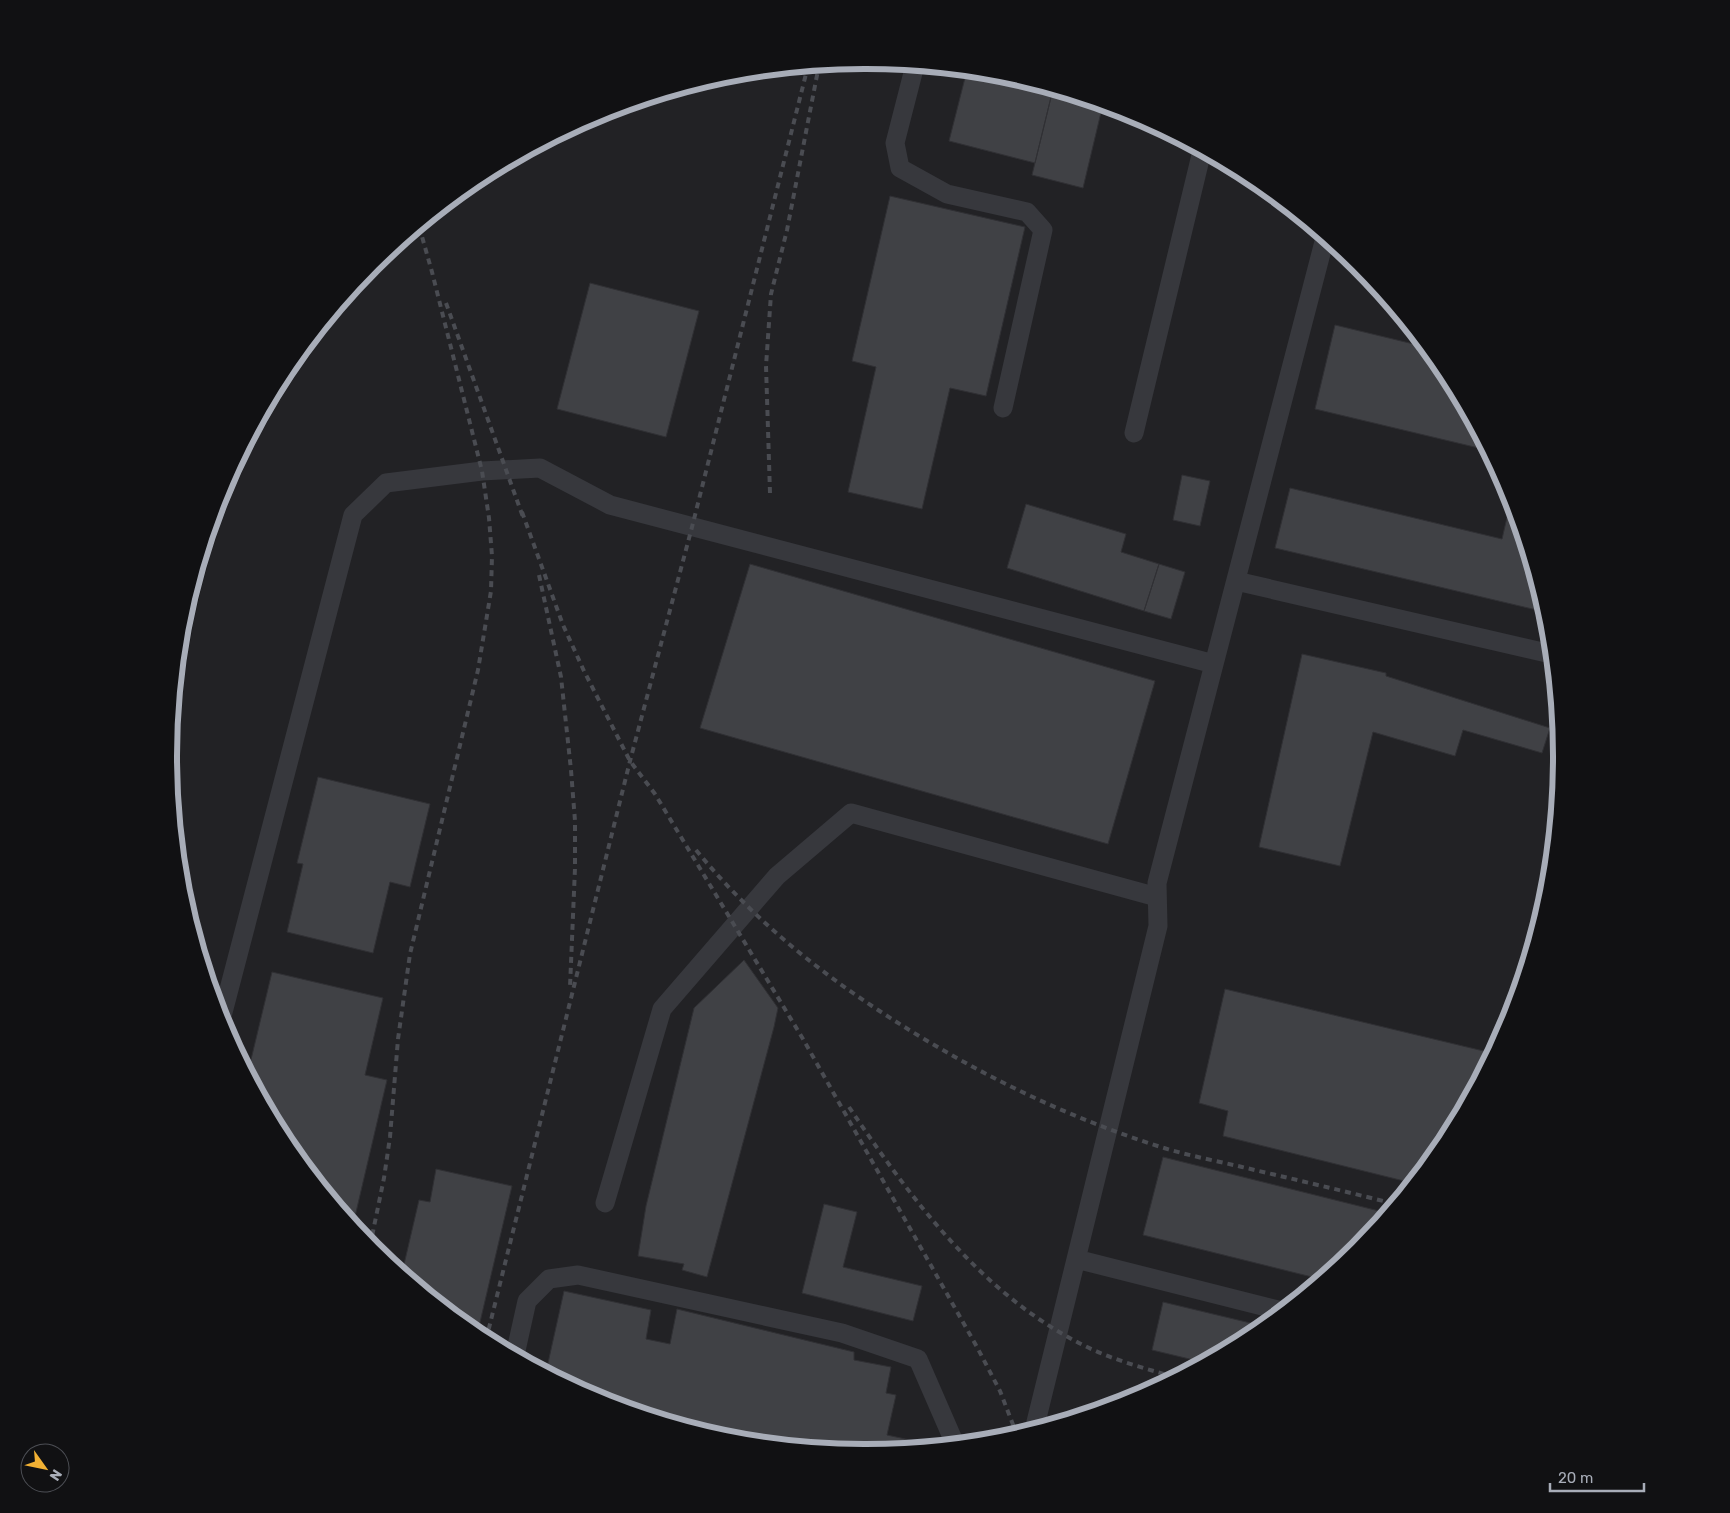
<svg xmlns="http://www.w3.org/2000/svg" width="1730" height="1513" font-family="Rubik,sans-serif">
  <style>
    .built { fill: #222225 }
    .building { fill: #404145; stroke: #303034 }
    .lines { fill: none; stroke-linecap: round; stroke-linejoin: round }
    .lane { stroke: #37383d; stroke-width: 19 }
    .rail { stroke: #4a4c52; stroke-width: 4; stroke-dasharray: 6 5; stroke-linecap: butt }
    .rim { fill: none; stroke: #a8adb8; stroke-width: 6 }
  </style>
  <rect width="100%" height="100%" fill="#161618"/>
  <!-- built -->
  <path class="built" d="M180 758a691 691 0 1 1 1382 0a691 691 0 1 1-1382 0Z"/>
  <!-- building -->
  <path class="building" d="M967 70 1001 73 1053 89 1035 163 949 141Z
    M720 76 717 88 698 83Z
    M1053 89 1103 104 1083 188 1032 175Z
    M890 196 1025 227 986 396 950 388 922 509 848 492 876 367 852 361Z
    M590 283 699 311 666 437 557 409Z
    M1335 325 1426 347 1444 370 1487 450 1315 409Z
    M1182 475 1210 481 1200 526 1173 520Z
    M1290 488 1502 539 1511 500 1545 612 1275 548Z
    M1026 504 1126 534 1121 552 1159 564 1144 611 1007 568Z
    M750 564 1155 681 1108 844 700 728Z
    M1159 564 1185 572 1171 619 1144 611Z
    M1302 654 1386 673V676L1550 728 1542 753 1463 730 1455 756 1373 732 1340 866 1259 847Z
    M318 777 430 804 410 887 390 882 373 953 287 932 303 864 297 863Z
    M744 960 778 1008 774 1027 707 1277 682 1270 684 1264 638 1256 646 1206 694 1008Z
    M272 972 383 998 365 1075 387 1080 353 1225 286 1143 248 1072Z
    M1225 989 1492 1053 1444 1144 1412 1183 1223 1136 1228 1111 1199 1103Z
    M1163 1157 1387 1213 1357 1249 1320 1279 1143 1235Z
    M436 1169 512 1186 477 1335 402 1273 419 1200 430 1202Z
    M824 1204 857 1212 843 1267 922 1286 913 1321 802 1293Z
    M564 1291 651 1310 646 1339 670 1344 677 1309 854 1352V1360L891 1367 886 1393 896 1395 887 1435 919 1442 918 1448 865 1453 729 1440 598 1400 546 1372Z
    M1163 1302 1263 1326 1252 1336 1202 1362 1152 1350Z"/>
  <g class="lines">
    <!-- lane -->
    <path class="lane" d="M915 65 895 143 900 168 947 194 1027 212 1043 230 1003 408
      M1134 433 1202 151
      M1236 581 1551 654
      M221 1020 353 515 386 483 482 471 540 468 610 505 1214 664
      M605 1203 662 1009 777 876 851 813 1157 897
      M1076 1259 1282 1311
      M515 1355 527 1301 549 1279 578 1275 842 1333 918 1359 955 1444
      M1034 1430 1158 926 1157 883 1325 238"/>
    <!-- rail -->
    <path class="rail" d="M446 303 523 517
      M770 493 766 366 771 294 787 230 819 65
      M522 512 563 625 584 671 630 761 655 794 803 1039 977 1347 1000 1391 1017 1435
      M539 575 561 677 571 770 575 821V868L570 987
      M696 850C762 930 835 985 924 1039 1001 1085 1078 1121 1164 1148 1190 1156 1217 1161 1242 1167 1293 1179 1344 1191 1395 1204
      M849 1107C911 1199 983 1296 1085 1346 1113 1360 1144 1368 1174 1377
      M370 1246 384 1178 390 1137 398 1039 410 954 478 670 491 591 492 556 489 518 482 471 432 272 419 226
      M486 1340 630 761 692 527 808 66"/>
  </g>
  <!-- crop -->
  <path d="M0 0H1730V1513H0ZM864 69H866A687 687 0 0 1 1553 756V757A687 687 0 0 1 866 1444H864A687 687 0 0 1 177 757V756A687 687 0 0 1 864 69Z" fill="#111113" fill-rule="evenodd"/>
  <path class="rim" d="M864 69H866A687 687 0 0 1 1553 756V757A687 687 0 0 1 866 1444H864A687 687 0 0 1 177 757V756A687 687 0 0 1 864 69Z"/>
  <!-- north arrow -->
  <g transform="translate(45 1468) rotate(123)"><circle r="24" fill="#111113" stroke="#4d4f55"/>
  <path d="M0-4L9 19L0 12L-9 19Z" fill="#f2b134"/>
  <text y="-8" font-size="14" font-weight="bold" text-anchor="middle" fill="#a8adb8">N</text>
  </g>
  <!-- scale -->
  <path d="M1550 1483v8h94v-8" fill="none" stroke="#a8adb8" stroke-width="2.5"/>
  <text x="1558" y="1483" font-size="15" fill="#a8adb8" stroke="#111113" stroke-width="4" paint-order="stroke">20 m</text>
</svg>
